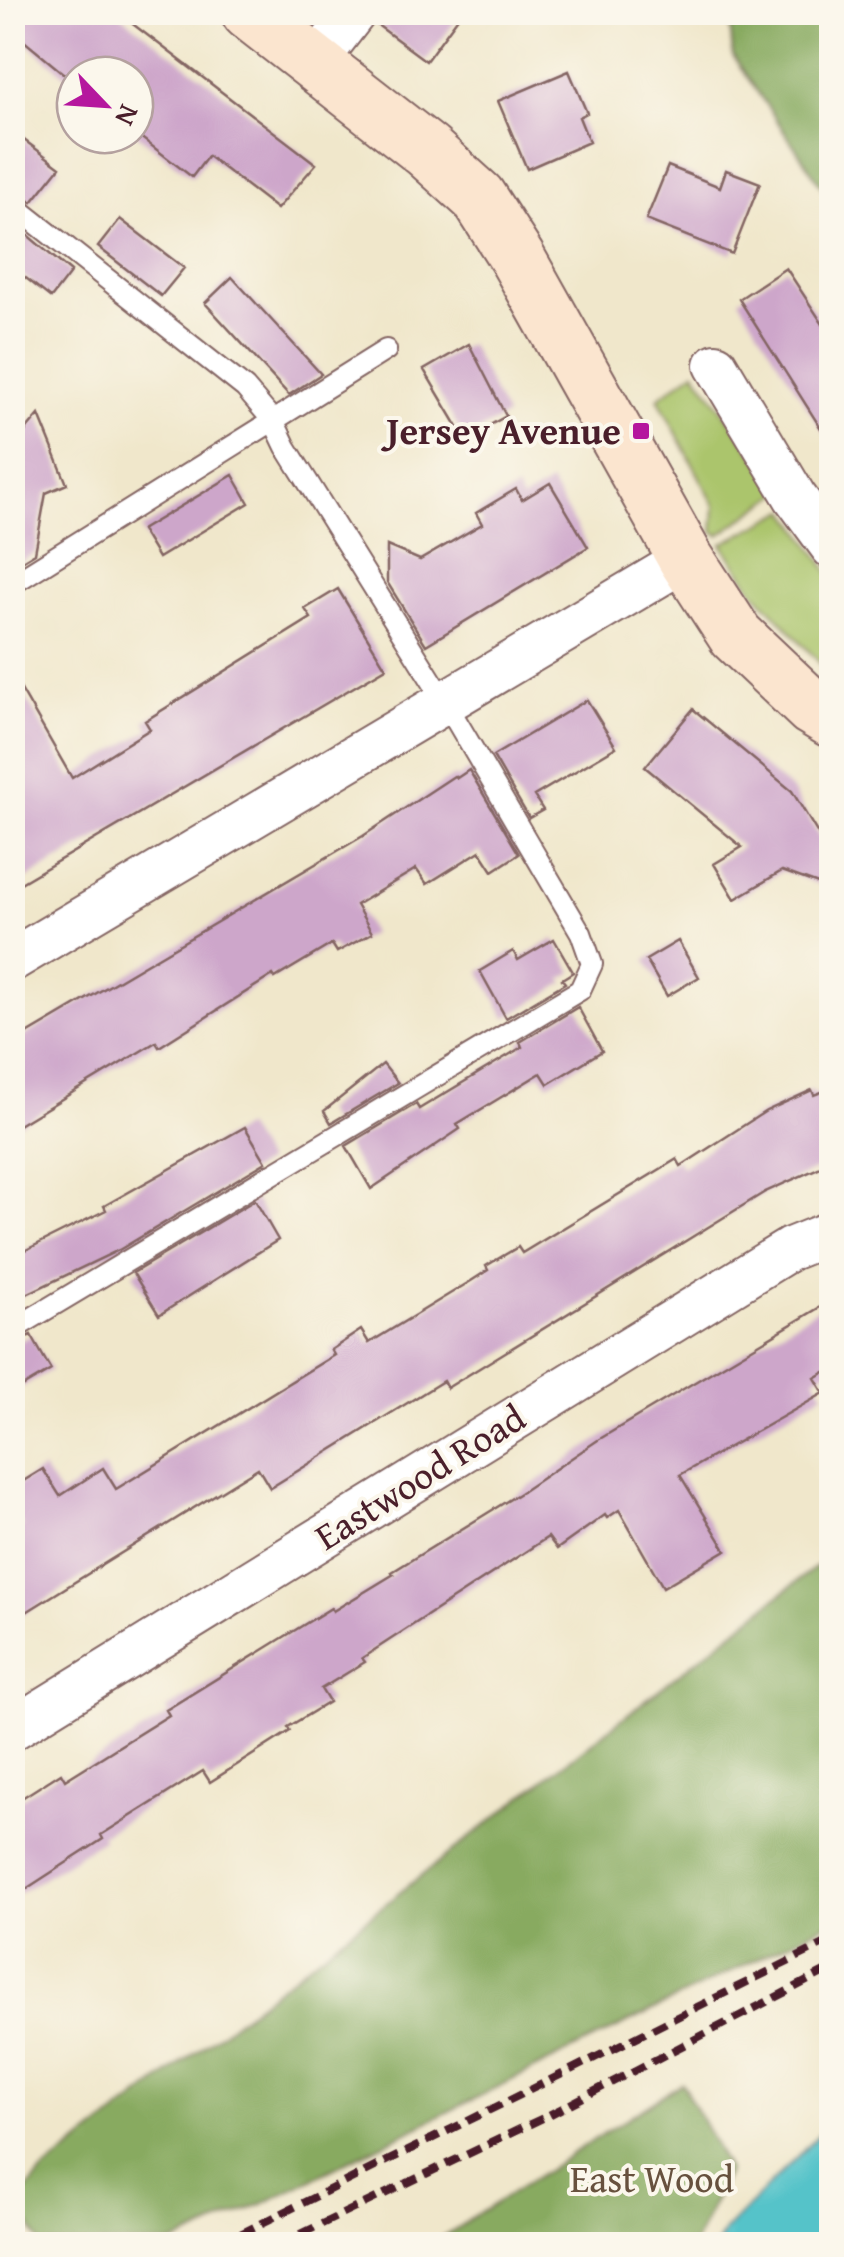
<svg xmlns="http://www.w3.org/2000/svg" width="844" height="2257" font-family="'Gentium Book Plus',serif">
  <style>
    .green { fill: #abc56c; stroke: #7a724c; stroke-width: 2.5 }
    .forest { fill: #88aa60; stroke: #696446; stroke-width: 2.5 }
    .water { fill: #55c3c9; stroke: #50717a; stroke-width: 2.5 }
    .building { fill: #cda6ca }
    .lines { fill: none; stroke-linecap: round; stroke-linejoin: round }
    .lane-casing { stroke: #846563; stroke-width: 24 }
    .street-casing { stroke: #846563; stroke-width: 46 }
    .secondary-casing { stroke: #846563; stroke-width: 59 }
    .lane { stroke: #fff; stroke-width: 20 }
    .street { stroke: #fff; stroke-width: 42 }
    .secondary { stroke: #fbe5cf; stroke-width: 55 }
    .rail { stroke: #4a1f2b; stroke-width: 8; stroke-dasharray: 15 8; stroke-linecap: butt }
    .poi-dot { fill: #b5179e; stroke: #fbf7ec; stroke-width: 4 }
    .labels { text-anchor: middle; stroke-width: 8; stroke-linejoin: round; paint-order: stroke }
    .poi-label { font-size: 38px; font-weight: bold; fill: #4a1f2b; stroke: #fbf7ec; text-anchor: end }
    .street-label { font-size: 38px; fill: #4a1f2b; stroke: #fbf7ec }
    .park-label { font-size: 38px; fill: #67513e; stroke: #fbf7ec }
  </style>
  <rect width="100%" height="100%" fill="#fbf7ec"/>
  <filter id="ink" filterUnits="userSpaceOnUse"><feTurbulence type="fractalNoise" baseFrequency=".01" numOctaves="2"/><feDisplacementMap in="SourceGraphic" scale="20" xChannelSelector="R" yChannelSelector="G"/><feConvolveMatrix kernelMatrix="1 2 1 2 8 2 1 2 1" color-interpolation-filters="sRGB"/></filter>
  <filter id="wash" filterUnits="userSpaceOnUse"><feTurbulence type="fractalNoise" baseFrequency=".0048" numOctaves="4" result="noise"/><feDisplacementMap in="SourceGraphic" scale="40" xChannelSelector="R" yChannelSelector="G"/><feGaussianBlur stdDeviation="2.25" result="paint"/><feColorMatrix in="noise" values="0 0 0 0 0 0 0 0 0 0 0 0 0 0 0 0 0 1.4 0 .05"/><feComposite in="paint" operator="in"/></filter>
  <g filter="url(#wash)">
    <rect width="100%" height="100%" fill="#f0e7cb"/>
    <!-- green -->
    <path class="green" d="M695 371 781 492 719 535 713 531 715 506 658 398Z
      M787 510 831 575V675L754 591 722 544Z"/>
    <!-- forest -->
    <path class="forest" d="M729 13H831V200L733 56Z
      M831 1555V1922L260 2205 172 2244H41L18 2204 13 2214V2206L43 2172Z
      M682 2083 728 2170 694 2244H432Z"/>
    <!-- water -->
    <path class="water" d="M831 2122V2244H717L724 2231Z"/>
    <g id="blocks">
      <!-- building -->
      <path class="building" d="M12 12H117L316 164 277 209 208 156 192 177 135 133V75H75V83L12 31Z
        M380 12H462L426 61 376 24Z
        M569 71 587 113 579 117 589 142 527 169 498 101Z
        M12 131 60 167 32 202 12 190Z
        M668 166 720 187 726 170 760 183 732 254 646 220Z
        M120 219 184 268 161 296 98 247Z
        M12 222 71 272 51 298 12 267Z
        M786 268 832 338V446L739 299Z
        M232 277 321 374 289 395 205 303Z
        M469 344 506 416 465 439 424 370Z
        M39 415 67 484 46 493 35 553 12 567V447Z
        M233 475 249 503 158 558 141 530Z
        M550 483 588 547 426 645 387 582V546L420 560 482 524 476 513 516 489 522 500Z
        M338 589 386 668 12 888V674L72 778 150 729 145 721 311 618 305 609Z
        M587 700 616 747 534 796 543 810 529 818 493 756Z
        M693 709 792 791 832 857V889L782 871 735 899 714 864 742 847 645 767Z
        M469 770 519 854 493 871 480 851 427 884 416 869 356 905 372 933 337 952 332 944 275 978 273 975 159 1047 156 1042 12 1129V1043L363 836 454 776 457 778Z
        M554 939 573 972 562 979 565 983 506 1018 480 971 513 951 518 960Z
        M678 941 699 977 667 996 646 960Z
        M578 1007 602 1051 548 1084 541 1073 457 1124 460 1129 371 1189 346 1146 416 1104 419 1109 522 1047 520 1042Z
        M383 1064 398 1083 331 1123 324 1111Z
        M832 1088V1162L765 1192 447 1388 443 1381 270 1488 258 1468 12 1621V1532L23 1526 12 1510V1488L43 1469 60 1496 103 1468 116 1489 334 1355 331 1350 361 1330 369 1343 471 1281 488 1270 486 1266 518 1247 522 1253 677 1159 681 1166 766 1111 812 1090 814 1095Z
        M245 1127 266 1162 119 1250 12 1301V1257L106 1210 104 1206Z
        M255 1200 278 1240 159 1315 133 1273Z
        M832 1300V1368L815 1378 824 1393 680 1475 726 1550 663 1587 619 1510 607 1518 605 1515 557 1549 548 1537 362 1658 365 1662 321 1689 329 1702 288 1727 290 1731 210 1782 203 1771 101 1835 103 1839 12 1898V1812L18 1808 14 1803 61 1773 65 1780 169 1715 166 1710 331 1608 333 1611 394 1574 392 1572 520 1493 598 1440Z
        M31 1335 51 1370 12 1393V1344Z"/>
    </g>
  </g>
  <g filter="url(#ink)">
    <use href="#blocks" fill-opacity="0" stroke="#846563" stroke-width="2.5"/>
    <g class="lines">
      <!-- lane casing -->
      <g class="lane-casing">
        <path id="lane" d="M12 204 245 388 274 422 286 447 447 705 581 933 592 964 580 990 12 1330
          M12 584 386 350"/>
      </g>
      <!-- street casing -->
      <g class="street-casing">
        <path id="street" d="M314 65 355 12
          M716 365 795 497 832 547
          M12 960 686 559
          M12 1729 790 1249 832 1232"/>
      </g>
      <!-- secondary casing -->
      <g class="secondary-casing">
        <path id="secondary" d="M249 12 427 151 478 197 517 258 686 559 736 636 812 708 832 720"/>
      </g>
      <!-- lane -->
      <use href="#lane" class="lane"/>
      <!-- street -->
      <use href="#street" class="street"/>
      <!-- secondary -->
      <use href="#secondary" class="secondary"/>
      <!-- rail -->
      <path class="rail" d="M220 2244 832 1940
        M280 2244 545 2117 832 1968"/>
    </g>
  </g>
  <!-- markers -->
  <rect class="poi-dot" x="631" y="421" width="20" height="20" rx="5"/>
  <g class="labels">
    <!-- poi labels -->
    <g class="poi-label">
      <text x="621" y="444">Jersey Avenue</text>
    </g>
    <!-- street labels -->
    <g class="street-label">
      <text transform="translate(420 1477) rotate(-32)" y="13">Eastwood Road</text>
    </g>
    <!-- park labels -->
    <g class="park-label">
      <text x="652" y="2192">East Wood</text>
    </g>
  </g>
  <!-- margin -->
  <rect width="844" height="2257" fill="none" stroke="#fbf7ec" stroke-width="50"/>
  <!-- north arrow -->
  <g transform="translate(105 105) rotate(115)"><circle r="48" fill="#fbf7ec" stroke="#b4a19f" stroke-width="2.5"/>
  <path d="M0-8L18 38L0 25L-18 38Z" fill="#b5179e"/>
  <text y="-15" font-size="28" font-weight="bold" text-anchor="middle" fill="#4a1f2b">N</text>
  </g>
</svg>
